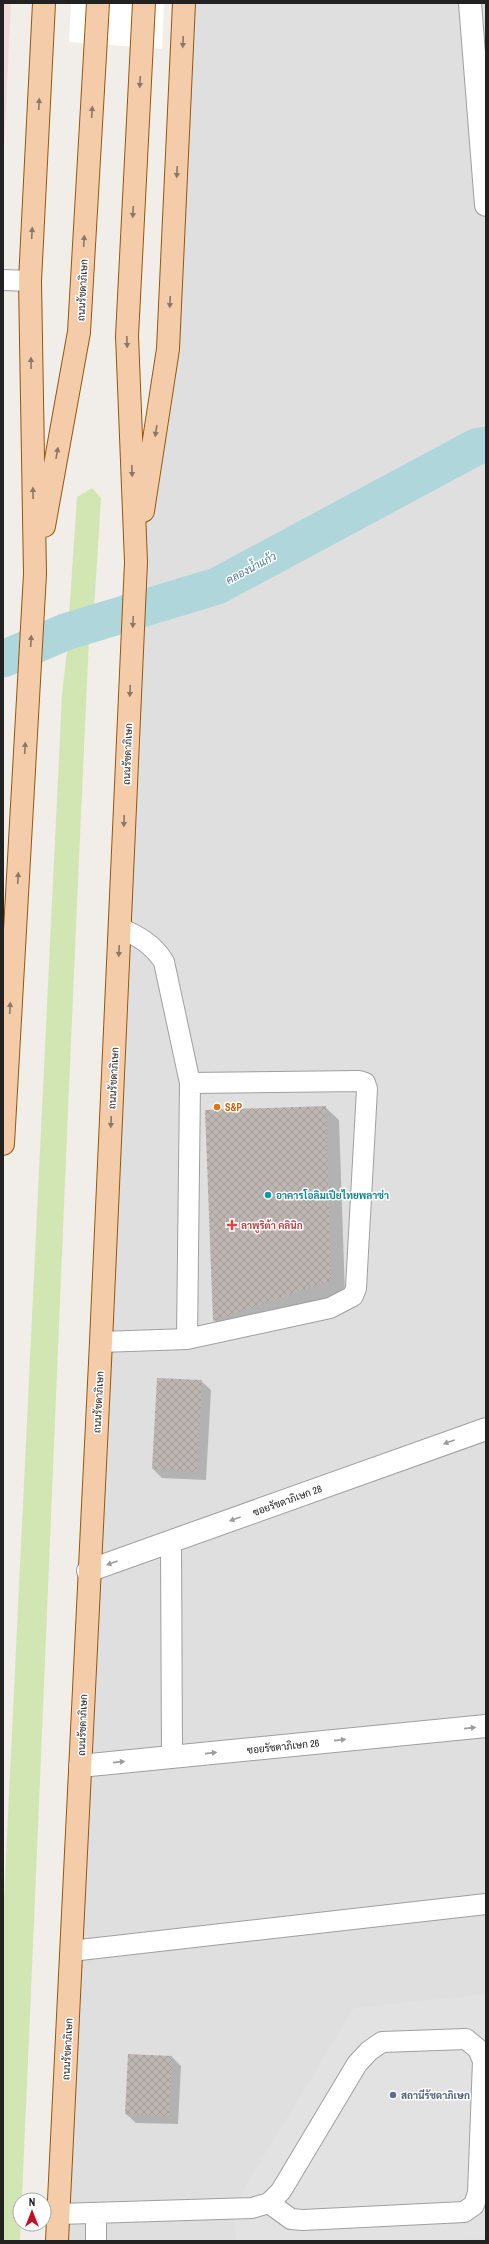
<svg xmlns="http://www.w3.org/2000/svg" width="489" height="2244" font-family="'Archivo Narrow',Sarabun,sans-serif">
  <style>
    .residential { fill: #e0dfdf }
    .commercial { fill: #f0dadc }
    .grass { fill: #d2e6b4 }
    .parking { fill: #e2e2e2 }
    .pier { fill: #fff }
    .shadow { fill: #0003 }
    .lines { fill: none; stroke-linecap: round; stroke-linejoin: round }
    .canal { stroke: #aed6db; stroke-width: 37 }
    .building { fill: url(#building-cross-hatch) }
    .lane-casing { stroke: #9f9f9f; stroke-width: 22 }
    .street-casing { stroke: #9f9f9f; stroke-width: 24 }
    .primary-casing { stroke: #93570c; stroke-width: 24 }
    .lane { stroke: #fff; stroke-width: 20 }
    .street { stroke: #fff; stroke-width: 22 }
    .primary { stroke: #f5ccaa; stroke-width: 22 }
    .oneway { fill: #8c7766 }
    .oneway2 { fill: #9c9c9c }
    .food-dot { fill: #e8710a; stroke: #fff; stroke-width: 1.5 }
    .culture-dot { fill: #0f9aa8; stroke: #fff; stroke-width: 1.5 }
    .health-dot { fill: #e0444e; stroke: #fff; stroke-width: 1.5 }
    .service-dot { fill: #5c6f8a; stroke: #fff; stroke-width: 1.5 }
    .labels { text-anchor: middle; stroke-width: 3; stroke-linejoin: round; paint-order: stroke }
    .street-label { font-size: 10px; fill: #222; stroke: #fff }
    .food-label { font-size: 10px; font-weight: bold; fill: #c56008; stroke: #fff; text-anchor: start }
    .culture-label { font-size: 10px; font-weight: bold; fill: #0d838f; stroke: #fff; text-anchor: start }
    .health-label { font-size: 10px; font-weight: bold; fill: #be3a42; stroke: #fff; text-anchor: start }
    .service-label { font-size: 10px; font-weight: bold; fill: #4e5e75; stroke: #fff; text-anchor: start }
    .water-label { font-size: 11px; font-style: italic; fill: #4a7894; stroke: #fff }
  </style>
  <defs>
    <pattern id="building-cross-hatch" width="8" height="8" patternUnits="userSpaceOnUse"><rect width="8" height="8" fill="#beb6b2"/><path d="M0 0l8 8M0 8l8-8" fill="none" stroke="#a39c99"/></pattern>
  </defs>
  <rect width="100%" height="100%" fill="#f1eee9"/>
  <!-- residential -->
  <path class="residential" d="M184 3H486V2241H57L136 562 168 349Z"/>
  <!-- commercial -->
  <path class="commercial" d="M3 3H11L3 170Z"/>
  <!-- grass -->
  <path class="grass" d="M92 488 101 498 94 610 69 616 77 497Z
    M89 641C64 1174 44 1711 20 2241H3V1918L62 694 67 650Z"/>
  <!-- parking -->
  <path class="parking" d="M486 1994V2239L415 2241H236L234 2209 248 2182 354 2008Z"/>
  <!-- pier -->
  <path class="pier" d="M71 3H164L162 49 69 42Z"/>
  <!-- shadow -->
  <path class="shadow" d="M325 1107 339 1120 345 1294 227 1334 214 1320Z
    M201 1381 211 1390 206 1480 162 1478 153 1469Z
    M172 2057 181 2066 178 2124 136 2123 126 2114Z"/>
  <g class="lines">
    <!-- canal -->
    <path class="canal" d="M3 659 65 632 217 586 476 447 486 445"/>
  </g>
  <!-- building -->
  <path class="building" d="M326 1106 331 1280 213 1321 205 1110Z
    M157 1378 202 1380 197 1472 152 1469Z
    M128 2054 172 2056 169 2116 125 2114Z"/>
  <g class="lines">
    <!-- lane casing -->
    <g class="lane-casing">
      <path id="lane" d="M3 280 30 281
        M120 928C138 936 153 944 164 962L190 1083 359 1081 365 1083 367 1089 356 1288 353 1296 330 1308 187 1339
        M101 1342 187 1339 190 1083
        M171 1542 172 1757
        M71 1951 486 1904
        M96 2213V2241
        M59 2214 252 2208 269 2203 281 2191 357 2064 369 2051 382 2042 466 2039 478 2049 483 2061 478 2193 474 2205 464 2212 303 2220 291 2219 269 2203"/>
    </g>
    <!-- street casing -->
    <g class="street-casing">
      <path id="street" d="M470 3 486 205
        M88 1571 486 1429
        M80 1766 486 1726"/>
    </g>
    <!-- primary casing -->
    <g class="primary-casing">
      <path id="primary" d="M143 511 168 349 184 3
        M44 526 79 332 98 3
        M3 1144 35 574 30 281 44 3
        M57 2241 101 1342 136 562 127 336 144 3"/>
    </g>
    <!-- lane -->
    <use href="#lane" class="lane"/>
    <!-- street -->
    <use href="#street" class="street"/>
    <!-- primary -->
    <use href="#primary" class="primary"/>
  </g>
  <!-- one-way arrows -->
  <defs><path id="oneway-solid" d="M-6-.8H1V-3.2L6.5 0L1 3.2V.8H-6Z"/></defs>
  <g class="oneway">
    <use href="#oneway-solid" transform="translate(183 42) rotate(93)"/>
    <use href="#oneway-solid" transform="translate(140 82) rotate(93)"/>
    <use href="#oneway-solid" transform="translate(39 104) rotate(-87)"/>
    <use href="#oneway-solid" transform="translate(92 112) rotate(-87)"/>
    <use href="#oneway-solid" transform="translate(177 172) rotate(93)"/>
    <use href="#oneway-solid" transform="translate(133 212) rotate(93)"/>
    <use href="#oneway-solid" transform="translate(32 233) rotate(-87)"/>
    <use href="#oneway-solid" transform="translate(84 241) rotate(-87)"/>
    <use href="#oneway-solid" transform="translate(170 302) rotate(93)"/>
    <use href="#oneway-solid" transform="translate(127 342) rotate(88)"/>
    <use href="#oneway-solid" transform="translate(31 363) rotate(-91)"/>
    <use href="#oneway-solid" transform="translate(156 431) rotate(99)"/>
    <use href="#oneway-solid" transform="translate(57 453) rotate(-80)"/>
    <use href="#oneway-solid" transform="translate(132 471) rotate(88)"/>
    <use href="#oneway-solid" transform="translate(33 493) rotate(-91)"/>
    <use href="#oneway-solid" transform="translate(133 622) rotate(93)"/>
    <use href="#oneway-solid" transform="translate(31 641) rotate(-87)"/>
    <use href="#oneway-solid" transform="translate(130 691) rotate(92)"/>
    <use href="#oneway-solid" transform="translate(25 748) rotate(-87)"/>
    <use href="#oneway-solid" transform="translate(124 821) rotate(92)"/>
    <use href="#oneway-solid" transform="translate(18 878) rotate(-87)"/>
    <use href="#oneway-solid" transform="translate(119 951) rotate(93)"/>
    <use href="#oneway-solid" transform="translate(10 1008) rotate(-87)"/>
    <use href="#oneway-solid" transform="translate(111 1122) rotate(93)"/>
  </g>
  <g class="oneway2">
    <use href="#oneway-solid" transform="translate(449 1442) rotate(160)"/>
    <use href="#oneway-solid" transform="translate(235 1519) rotate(160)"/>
    <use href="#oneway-solid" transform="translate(112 1563) rotate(160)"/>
    <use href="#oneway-solid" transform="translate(470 1728) rotate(-6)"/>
    <use href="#oneway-solid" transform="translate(340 1740) rotate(-6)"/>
    <use href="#oneway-solid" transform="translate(211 1753) rotate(-6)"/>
    <use href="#oneway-solid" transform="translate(119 1762) rotate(-6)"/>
  </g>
  <!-- markers -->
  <circle class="food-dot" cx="217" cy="1107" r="4"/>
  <circle class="culture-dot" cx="268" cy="1195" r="4"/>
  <path class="health-dot" d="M230 1219h4v4h4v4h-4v4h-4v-4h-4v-4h4z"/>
  <circle class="service-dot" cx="393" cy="2095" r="4"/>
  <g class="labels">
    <!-- street labels -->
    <g class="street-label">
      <text transform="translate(82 290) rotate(-87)" y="4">ถนนรัชดาภิเษก</text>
      <text transform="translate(127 754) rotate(-88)" y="4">ถนนรัชดาภิเษก</text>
      <text transform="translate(113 1078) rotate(-87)" y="4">ถนนรัชดาภิเษก</text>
      <text transform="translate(98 1402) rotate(-87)" y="4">ถนนรัชดาภิเษก</text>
      <text transform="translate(287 1500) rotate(-20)" y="4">ซอยรัชดาภิเษก 28</text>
      <text transform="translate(82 1725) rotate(-88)" y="4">ถนนรัชดาภิเษก</text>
      <text transform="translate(283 1746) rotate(-6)" y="4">ซอยรัชดาภิเษก 26</text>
      <text transform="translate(67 2049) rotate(-87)" y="4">ถนนรัชดาภิเษก</text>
    </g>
    <!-- food labels -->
    <g class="food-label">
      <text x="225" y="1111">S&amp;P</text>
    </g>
    <!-- culture labels -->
    <g class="culture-label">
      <text x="276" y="1199">อาคารโอลิมเปียไทยพลาซ่า</text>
    </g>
    <!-- health labels -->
    <g class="health-label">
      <text x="241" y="1229">ลาพูริต้า คลินิก</text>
    </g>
    <!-- service labels -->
    <g class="service-label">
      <text x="401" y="2099">สถานีรัชดาภิเษก</text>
    </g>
    <!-- water labels -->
    <g class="water-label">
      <text transform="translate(251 568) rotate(-28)" y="4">คลองน้ำแก้ว</text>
    </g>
  </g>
  <!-- border -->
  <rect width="489" height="2244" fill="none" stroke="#222222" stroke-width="8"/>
  <!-- north arrow -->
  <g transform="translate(32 2212)"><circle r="19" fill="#ffffff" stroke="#a7a7a7"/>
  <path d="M0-3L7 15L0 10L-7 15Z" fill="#c31024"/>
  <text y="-6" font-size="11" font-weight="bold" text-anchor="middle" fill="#222222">N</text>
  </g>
</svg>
